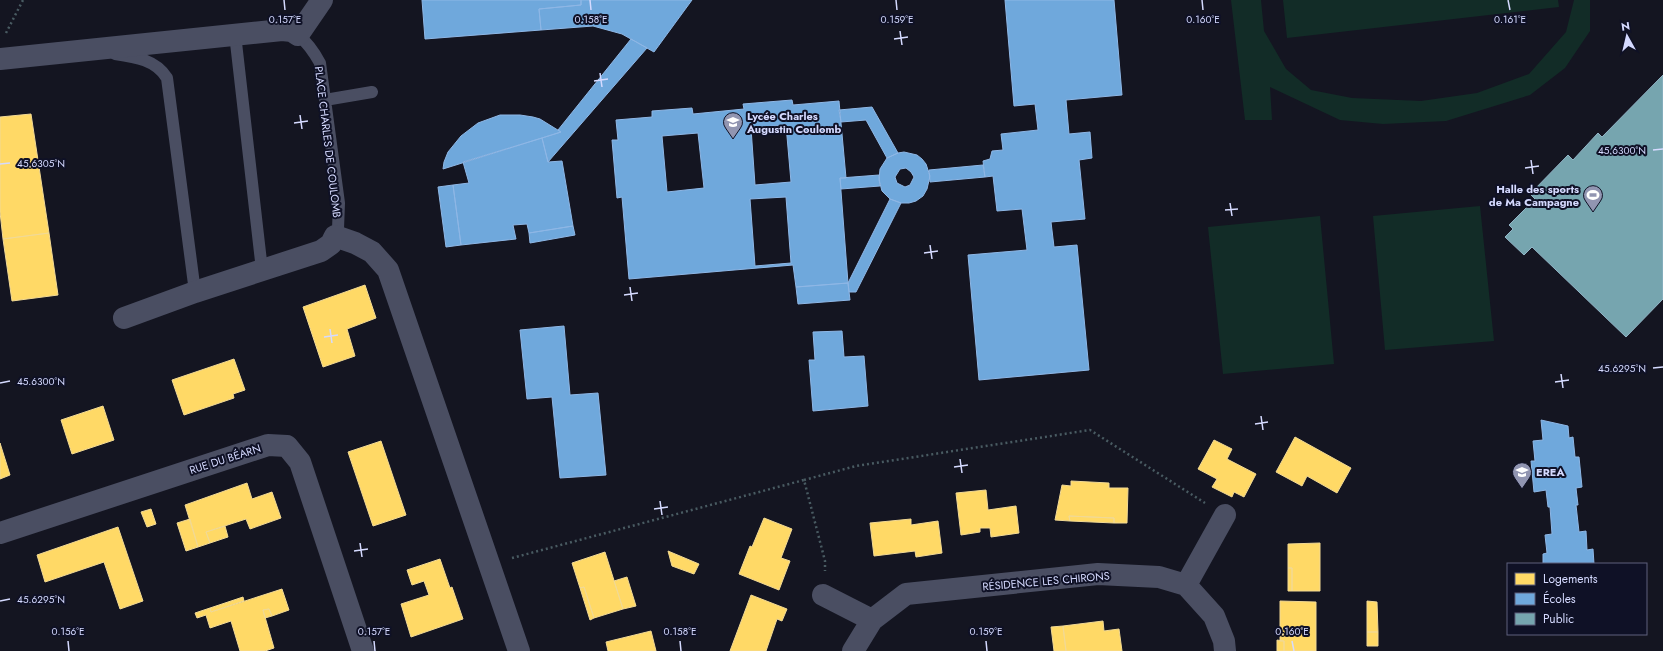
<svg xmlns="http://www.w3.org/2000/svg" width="1663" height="651" font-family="Jost,sans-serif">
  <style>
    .green { fill: #122c27 }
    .homes { fill: #ffd966; stroke: #f2d994 }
    .schools { fill: #6fa8dc; stroke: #8eb7e6; fill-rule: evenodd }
    .public { fill: #76a5af; stroke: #92b5c7 }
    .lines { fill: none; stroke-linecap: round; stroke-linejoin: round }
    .path { stroke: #495b62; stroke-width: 2.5; stroke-dasharray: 2 3; stroke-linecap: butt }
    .lane { stroke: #4a4e62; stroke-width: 12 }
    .street { stroke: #4a4e62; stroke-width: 22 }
    .ticks { fill: none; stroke: #d5daff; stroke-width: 1.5 }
    .labels { text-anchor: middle; stroke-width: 4; stroke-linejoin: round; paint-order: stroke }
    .poi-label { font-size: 11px; font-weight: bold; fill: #d5daff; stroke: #0f1126; text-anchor: start }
    .street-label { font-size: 11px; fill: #d5daff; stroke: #0f1126 }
    .ticks-label { font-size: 10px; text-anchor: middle; fill: #d5daff; stroke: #0f1126; stroke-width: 4; stroke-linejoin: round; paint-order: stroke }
  </style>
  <rect width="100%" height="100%" fill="#141521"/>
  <!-- green -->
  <path class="green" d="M1231 0H1261L1264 31 1286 69 1311 90 1352 98 1421 101 1477 93 1529 74 1566 32 1574 0H1590V31L1565 68 1530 95 1446 121 1383 124 1340 120 1270 87 1272 120H1245Z
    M1283 0H1558L1559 7 1287 38Z
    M1480 206 1494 341 1385 350 1373 216Z
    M1320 216 1334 364 1223 374 1208 227Z"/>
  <!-- homes -->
  <path class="homes" d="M31 114 49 233 3 239 0 212V117Z
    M49 233 58 295 12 301 3 239Z
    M365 285 376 318 347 329 355 356 323 367 303 307Z
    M234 359 245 390 233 394 234 398 184 415 172 380Z
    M103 406 114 440 72 454 61 420Z
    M1295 437 1351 468 1337 493 1307 476 1302 486 1276 472Z
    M1214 440 1232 449 1227 459 1256 474 1244 497 1234 492 1232 497 1212 487 1217 479 1198 469Z
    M381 441 406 515 373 526 348 452Z
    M0 443 10 475 0 479Z
    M1071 481 1109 483V488H1128L1127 523H1114V518L1069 516 1070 521 1055 520 1062 485 1071 486Z
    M247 483 252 499 272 492 281 518 250 529 246 519 206 532 210 543 198 547 185 505Z
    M986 490 988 510 1016 506 1019 533 991 537 990 528H980V532L961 535 956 493Z
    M151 509 156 524 147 527 141 512Z
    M1069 516 1114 518V523L1070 521Z
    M764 518 792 529 781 558 790 561 779 590 739 574 750 546 752 547Z
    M190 519 198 547 186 551 177 523Z
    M911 519V525L938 521 942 553 916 557 915 551 874 556 870 523Z
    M225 526 228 537 210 543 206 532Z
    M118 527 143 601 120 609 104 562 45 582 37 555Z
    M1320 543V591H1292V568H1288V544Z
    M668 551 699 564 694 574 672 566Z
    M605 552 623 609 594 618 584 587 580 588 572 563Z
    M440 559 450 588 452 587 463 619 411 637 401 604 429 595 424 581 412 585 407 570Z
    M1288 568H1292V591H1288Z
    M627 577 636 606 623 609 614 581Z
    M584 587 594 618 590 620 580 588Z
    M282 589 289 610 272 616 269 609 263 610 274 648 265 651H240L231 621 210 628 206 615 197 618 195 613 210 608 211 612Z
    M751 595 787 609 782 621 777 619 766 651H730Z
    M243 597 244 601 211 612 210 608Z
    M1280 601 1316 602V651H1284V641H1280Z
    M1367 601 1377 602 1378 632H1367Z
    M269 609 272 616 265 618 263 610Z
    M1103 621 1104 631 1119 629 1122 651H1066L1063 626Z
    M1063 626 1066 651H1054L1051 627Z
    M651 631 656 651H608L606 642Z
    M1367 632H1378V646H1367Z
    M1277 640 1284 641V651H1277Z"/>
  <!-- schools -->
  <path class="schools" d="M422 0H581V5L539 9 541 30 425 39Z
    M581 0H692L654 52 622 34 593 26 541 30 539 9 581 5Z
    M1005 0H1114L1122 95 1066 100 1069 134 1090 132 1092 158 1079 160 1085 219 1051 222 1054 247 1077 245 1089 370 979 380 968 255 1027 250 1022 209 997 211 993 176 985 177 983 161 990 159 992 151 1003 150 1001 134 1038 130 1035 104 1014 106Z
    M631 39 647 48 548 162 542 138 561 132 558 130Z
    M792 100 793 105 839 101 846 178H840L848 283 796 287 793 265 629 279 622 197 617 198 612 140H618L616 120 652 117V111L692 108 693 114 744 109 743 104ZM786 125 791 182 755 185 751 128ZM698 133 704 188 667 192 662 136ZM786 197 791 263 755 266 750 199Z
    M872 107 898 153 887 158 866 120 841 122 839 110Z
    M500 115H520L533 117 540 119 561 132 443 169 444 162 448 152 461 136 478 123Z
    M542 138 548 162 562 161 573 226 529 233 527 224 513 225 516 239 461 245 453 185 469 183 463 162Z
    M904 152 917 155 922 159 926 164 930 176 927 189 923 196 916 201 909 203H901L890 199 882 191 879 180 880 169 887 158 898 153ZM906 168 911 172 914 177 910 185 905 187 897 183 895 177 900 169Z
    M983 165 985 177 930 182 929 170Z
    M879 175 880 186 841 189 840 178Z
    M453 185 461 245 446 247 438 187Z
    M890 199 901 203 856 292H849L848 283Z
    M573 226 575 235 530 243 529 233Z
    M848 283 850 300 798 304 796 287Z
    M564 326 570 395 598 393 606 475 560 478 552 397 527 399 520 330Z
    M842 331 844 357 864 356 868 406 813 411 809 360H815L813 332Z
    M1541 420 1568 426 1569 438 1573 437 1575 457H1579L1582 487 1576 488 1578 505H1576L1579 532 1586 531 1587 550 1593 549 1594 564H1543V554L1547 553 1545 535 1552 534 1550 507H1548L1546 490 1534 492 1531 461H1535L1533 441 1543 440Z"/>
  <!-- public -->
  <path class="public" d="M1663 75V299L1626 337 1532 247 1524 255 1505 237 1513 229 1509 225 1535 199 1530 194 1568 155 1573 160 1598 133 1602 137Z"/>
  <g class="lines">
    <!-- path -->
    <path class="path" d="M6 33 23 0
      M804 480 856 466 1090 430 1205 503
      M512 558 804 480 825 561V571"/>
    <!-- lane -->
    <path class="lane" d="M235 34 262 270
      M298 35C308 43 314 52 320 63L339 203 338 229 335 236
      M115 54C136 57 156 60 167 78L195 292
      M325 100 372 92"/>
    <!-- street -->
    <path class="street" d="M0 59 282 30 292 31 298 35 322 0
      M124 318 195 292 321 251 331 244 335 236 355 243 372 252 388 270 519 651
      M0 533 268 445 287 446 300 462 363 651
      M1186 585 1225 515
      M823 595 872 620
      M853 651 872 620 906 594 1098 574 1159 577 1186 585 1214 616 1224 641 1225 651"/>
  </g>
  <!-- ticks -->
  <path class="ticks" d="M284 0 285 10M590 0 591 10M896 0 897 10M1202 0 1203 10M1508 0 1510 10M900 31 902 45M894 39 908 37M600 73 602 87M594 81 608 79M300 115 302 129M294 123 308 121M1653 150 1663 149M1531 160 1533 174M0 164 10 163M1525 168 1539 166M1230 203 1232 216M1225 210 1238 209M930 245 932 259M924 253 938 251M630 287 632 301M624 295 638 293M330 329 332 343M324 337 338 335M1653 368 1663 367M1561 374 1563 388M1555 382 1569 380M0 383 10 381M1261 416 1263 430M1255 424 1268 422M960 459 962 473M954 467 968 465M660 501 662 515M654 509 668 507M360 543 362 557M354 551 368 549M0 601 10 599M68 641 69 651M374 641 375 651M680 641 681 651M986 641 987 651M1292 641 1294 651"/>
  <!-- icons -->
  <defs>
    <g id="school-pin" transform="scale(1)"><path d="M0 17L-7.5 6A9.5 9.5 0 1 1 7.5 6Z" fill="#9195b1" stroke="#0f1126"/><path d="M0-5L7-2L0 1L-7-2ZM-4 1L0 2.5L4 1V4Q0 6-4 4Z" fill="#fff"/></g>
    <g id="stadium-pin" transform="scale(1)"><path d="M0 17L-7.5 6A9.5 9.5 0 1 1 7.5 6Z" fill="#9195b1" stroke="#0f1126"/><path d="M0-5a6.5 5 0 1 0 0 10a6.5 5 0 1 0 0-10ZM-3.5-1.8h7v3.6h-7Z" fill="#fff"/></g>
    <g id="university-pin" transform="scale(1)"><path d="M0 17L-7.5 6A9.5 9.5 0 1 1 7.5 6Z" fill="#9195b1" stroke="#0f1126"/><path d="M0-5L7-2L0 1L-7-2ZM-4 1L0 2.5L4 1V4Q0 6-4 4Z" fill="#fff"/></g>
  </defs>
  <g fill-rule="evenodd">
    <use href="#school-pin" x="733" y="122"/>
    <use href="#stadium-pin" x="1593" y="195"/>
    <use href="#university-pin" x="1522" y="472"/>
  </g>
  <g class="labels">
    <!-- poi labels -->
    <g class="poi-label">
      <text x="747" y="120">Lycée Charles<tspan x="747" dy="13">Augustin Coulomb</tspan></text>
      <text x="1579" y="193" text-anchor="end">Halle des sports<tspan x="1579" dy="13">de Ma Campagne</tspan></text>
      <text x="1536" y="476">EREA</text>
    </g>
    <!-- street labels -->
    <g class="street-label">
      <text transform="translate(328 142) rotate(83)" y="4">PLACE CHARLES DE COULOMB</text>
      <text transform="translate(225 459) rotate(-18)" y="4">RUE DU BÉARN</text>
      <text transform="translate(1046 581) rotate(-5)" y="4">RÉSIDENCE LES CHIRONS</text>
    </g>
  </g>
  <g class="ticks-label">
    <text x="285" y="23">0.157°E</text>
    <text x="591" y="23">0.158°E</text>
    <text x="897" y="23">0.159°E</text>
    <text x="1203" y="23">0.160°E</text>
    <text x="1510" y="23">0.161°E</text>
    <text x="1622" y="154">45.6300°N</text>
    <text x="41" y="167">45.6305°N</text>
    <text x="1622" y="372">45.6295°N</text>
    <text x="41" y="385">45.6300°N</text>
    <text x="41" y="603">45.6295°N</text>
    <text x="68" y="635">0.156°E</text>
    <text x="374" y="635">0.157°E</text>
    <text x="680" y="635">0.158°E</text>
    <text x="986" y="635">0.159°E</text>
    <text x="1292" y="635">0.160°E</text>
  </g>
  <!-- legend -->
  <rect x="1507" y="563" width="140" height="72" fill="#0f1126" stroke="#5e617d"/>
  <rect x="1515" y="573" width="20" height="12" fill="#ffd966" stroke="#5e617d"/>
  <text x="1543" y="583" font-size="12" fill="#d5daff">Logements</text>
  <rect x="1515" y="593" width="20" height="12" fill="#6fa8dc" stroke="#5e617d"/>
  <text x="1543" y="603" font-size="12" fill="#d5daff">Écoles</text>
  <rect x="1515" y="613" width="20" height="12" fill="#76a5af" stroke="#5e617d"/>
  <text x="1543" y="623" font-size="12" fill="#d5daff">Public</text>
  <!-- north arrow -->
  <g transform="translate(1627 36) rotate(352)" stroke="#0f1126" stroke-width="3" paint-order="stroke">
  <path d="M0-3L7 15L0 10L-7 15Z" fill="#d5daff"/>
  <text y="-6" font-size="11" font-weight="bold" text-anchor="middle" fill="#d5daff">N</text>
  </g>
</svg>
